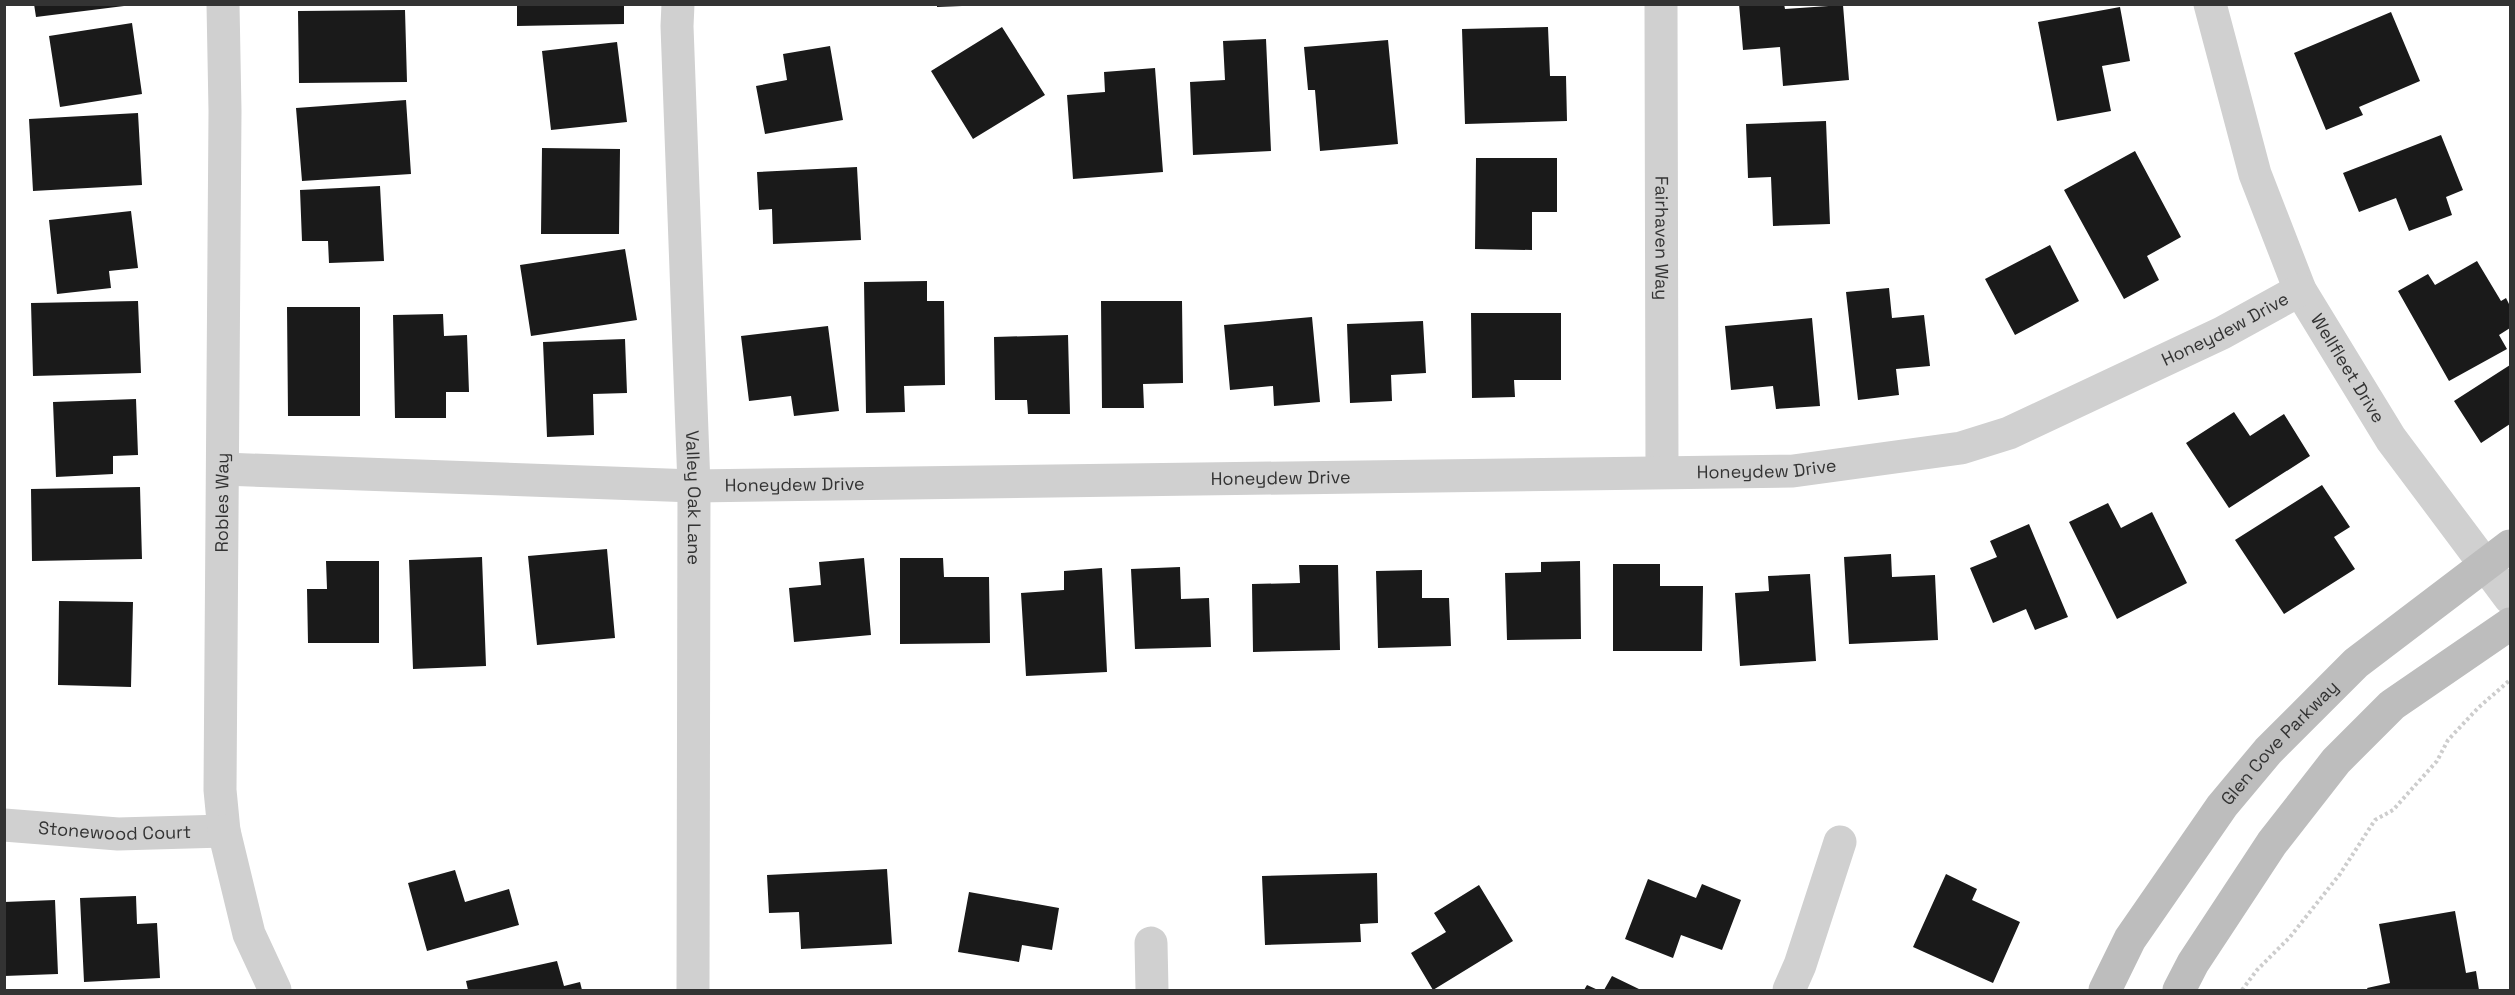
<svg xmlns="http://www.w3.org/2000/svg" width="2515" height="995" font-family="'Space Grotesk',sans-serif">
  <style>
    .building { fill: #1a1a1a }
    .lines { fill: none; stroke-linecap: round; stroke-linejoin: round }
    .path { stroke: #cdcdcd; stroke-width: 4; stroke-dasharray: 3 3; stroke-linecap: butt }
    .minor { stroke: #d0d0d0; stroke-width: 33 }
    .tertiary { stroke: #d0d0d0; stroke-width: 33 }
    .secondary { stroke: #bdbdbd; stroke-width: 33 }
    .labels { text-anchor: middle; stroke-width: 6; stroke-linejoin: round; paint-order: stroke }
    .street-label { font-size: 18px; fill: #333; stroke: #fff }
  </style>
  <rect width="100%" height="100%" fill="#fff"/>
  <!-- building -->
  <path class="building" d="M34 4H124V6L36 17Z
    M517 4H624V24L517 26Z
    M937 4H962V6L937 7Z
    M1739 4H1784L1785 9 1843 5 1849 80 1783 86 1780 47 1743 50Z
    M2120 7 2130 61 2102 66 2111 111 2057 121 2038 22Z
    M405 10 407 82 299 83 298 11Z
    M2391 12 2420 81 2359 107 2363 115 2326 130 2294 53Z
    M132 23 142 94 60 107 49 36Z
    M1002 27 1045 95 973 139 931 71Z
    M1548 27 1550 76H1566L1567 121 1465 124 1462 29Z
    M1266 39 1271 151 1193 155 1190 82 1225 80 1223 41Z
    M1388 40 1398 144 1320 151 1315 90H1308L1304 47Z
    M617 42 627 122 551 130 542 51Z
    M830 46 843 120 765 134 756 86 787 80 783 54Z
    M1155 68 1163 172 1073 179 1067 95 1105 92 1104 72Z
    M406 100 411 174 302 181 296 108Z
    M138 113 142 185 33 191 29 119Z
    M1826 121 1830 224 1773 226 1771 177 1748 178 1746 124Z
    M2441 135 2463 190 2446 197 2452 215 2409 231 2396 198 2359 212 2343 173Z
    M542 148 620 149 619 234H541Z
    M2135 151 2181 237 2147 256 2159 280 2124 299 2064 190Z
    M1476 158H1557V212H1532V250L1475 249Z
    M857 167 861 240 773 244 772 209 759 210 757 172Z
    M380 186 384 261 329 263 328 241H302L300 190Z
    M131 211 138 268 109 271 111 288 57 294 49 220Z
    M2050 245 2079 301 2015 335 1985 279Z
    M625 249 637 320 531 336 520 265Z
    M2477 261 2501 301 2506 298 2510 306V328L2499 335 2507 349 2449 381 2398 291 2428 274 2435 285Z
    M927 281V301H944L945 385 904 386 905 412 866 413 864 282Z
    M1889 288 1892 318 1924 315 1930 366 1896 369 1899 395 1858 400 1846 292Z
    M138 301 141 373 33 376 31 303Z
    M1101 301H1182L1183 383 1143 384 1144 408H1102Z
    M287 307H360V416H288Z
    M1471 313H1561V380H1514L1515 397 1472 398Z
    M443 314 444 336 467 335 469 392H446V418H395L393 315Z
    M1312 317 1320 402 1274 406 1273 386 1230 390 1224 325Z
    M1812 318 1820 406 1776 409 1773 386 1731 390 1725 326Z
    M1423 321 1426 373 1391 375 1392 401 1350 403 1347 324Z
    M828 326 839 411 794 416 791 396 749 401 741 336Z
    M1068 335 1070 414H1028L1027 400H995L994 337Z
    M625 339 627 393 593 394 594 435 547 437 543 342Z
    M2510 365V424L2481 443 2454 401Z
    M136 399 138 455 113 456V474L56 477 53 402Z
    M2234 412 2250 436 2284 414 2310 456 2229 508 2186 443Z
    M2322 485 2350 527 2334 537 2355 569 2284 614 2235 540Z
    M140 487 142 559 32 561 31 489Z
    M2108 503 2121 528 2152 512 2187 583 2117 619 2069 522Z
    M2029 524 2068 617 2035 630 2026 609 1993 623 1970 568 1997 557 1990 541Z
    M607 549 615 638 537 645 528 556Z
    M1891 554 1892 577 1935 575 1938 640 1849 644 1844 557Z
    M482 557 486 666 413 669 409 560Z
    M864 558 871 635 794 642 789 588 821 585 819 562Z
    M900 558H943L944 577H989L990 643 900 644Z
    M326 561H379V643H308L307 589H327Z
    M1580 561 1581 639 1507 640 1505 573 1541 572V562Z
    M1613 564H1660V586H1703L1702 651H1613Z
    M1299 565H1338L1340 650 1253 652 1252 584 1300 583Z
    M1180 567 1181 599 1209 598 1211 647 1135 649 1131 569Z
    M1102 568 1107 672 1026 676 1021 593 1064 590V571Z
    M1422 570V598H1449L1451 646 1378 648 1376 571Z
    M1810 574 1816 661 1740 666 1735 593 1769 591 1768 576Z
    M59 601 133 602 131 687 58 685Z
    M887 869 892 944 801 949 799 912 769 913 767 875Z
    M455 870 465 902 509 889 519 925 427 951 408 883Z
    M1377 873 1378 923 1360 924 1361 942 1265 945 1262 876Z
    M1946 874 1977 889 1972 900 2020 922 1993 983 1913 947Z
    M1648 879 1696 898 1702 884 1741 900 1722 950 1681 935 1673 958 1625 939Z
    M1479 885 1513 941 1433 990 1411 953 1446 932 1434 913Z
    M969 892 1059 908 1052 950 1022 945 1019 962 958 952Z
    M136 896 137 924 157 923 160 978 84 982 80 898Z
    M55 900 58 974 4 976V902Z
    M2455 911 2466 973 2476 971 2479 990H2368L2367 988 2390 983 2379 924Z
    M557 961 564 986 580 982 582 990H468L466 981Z
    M1612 976 1641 990H1604Z
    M1587 985 1598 990H1584Z"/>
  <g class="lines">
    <!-- path -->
    <path class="path" d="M2242 990 2257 970 2290 937 2340 874 2375 820 2393 810 2437 761 2448 740 2478 708 2510 680"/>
    <!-- minor -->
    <g class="minor">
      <path id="s1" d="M678 4 677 26 694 486 693 990"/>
      <path id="s2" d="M1661 4 1662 472"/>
      <path id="s3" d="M2210 4 2255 174 2300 290 2391 439 2510 598"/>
      <path id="s4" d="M223 469 694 486 1793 471 1961 448 2009 433 2222 333 2300 290"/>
      <path id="s5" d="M4 825 118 834 224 831 220 790 225 111 223 4"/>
      <path d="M1151 943 1152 990"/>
      <path d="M1789 990 1800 965 1840 842"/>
    </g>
    <!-- tertiary -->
    <path class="tertiary" d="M224 831 249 934 275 990"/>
    <!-- secondary -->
    <g class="secondary">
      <path id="s6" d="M2105 990 2130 939 2222 806 2268 751 2356 663 2510 546"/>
      <path d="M2179 990 2193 963 2272 843 2336 761 2392 705 2510 624"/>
    </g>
  </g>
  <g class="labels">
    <!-- street labels -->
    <g class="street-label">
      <text dy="6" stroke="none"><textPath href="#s2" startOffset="234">Fairhaven Way</textPath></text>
      <text dy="6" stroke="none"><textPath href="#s4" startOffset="2030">Honeydew Drive</textPath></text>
      <text dy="6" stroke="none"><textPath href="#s3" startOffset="392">Wellfleet Drive</textPath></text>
      <text dy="6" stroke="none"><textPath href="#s4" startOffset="1544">Honeydew Drive</textPath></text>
      <text dy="6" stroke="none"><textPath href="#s4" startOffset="1058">Honeydew Drive</textPath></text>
      <text dy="6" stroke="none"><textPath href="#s4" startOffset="572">Honeydew Drive</textPath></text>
      <text dy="6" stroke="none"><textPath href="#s1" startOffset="494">Valley Oak Lane</textPath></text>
      <text dy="6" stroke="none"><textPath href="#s5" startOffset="549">Robles Way</textPath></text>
      <text dy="6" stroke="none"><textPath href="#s6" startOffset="304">Glen Cove Parkway</textPath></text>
      <text dy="6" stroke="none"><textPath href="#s5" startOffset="111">Stonewood Court</textPath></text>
    </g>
  </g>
  <!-- border -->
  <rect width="2515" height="995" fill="none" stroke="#333333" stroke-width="12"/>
</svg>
